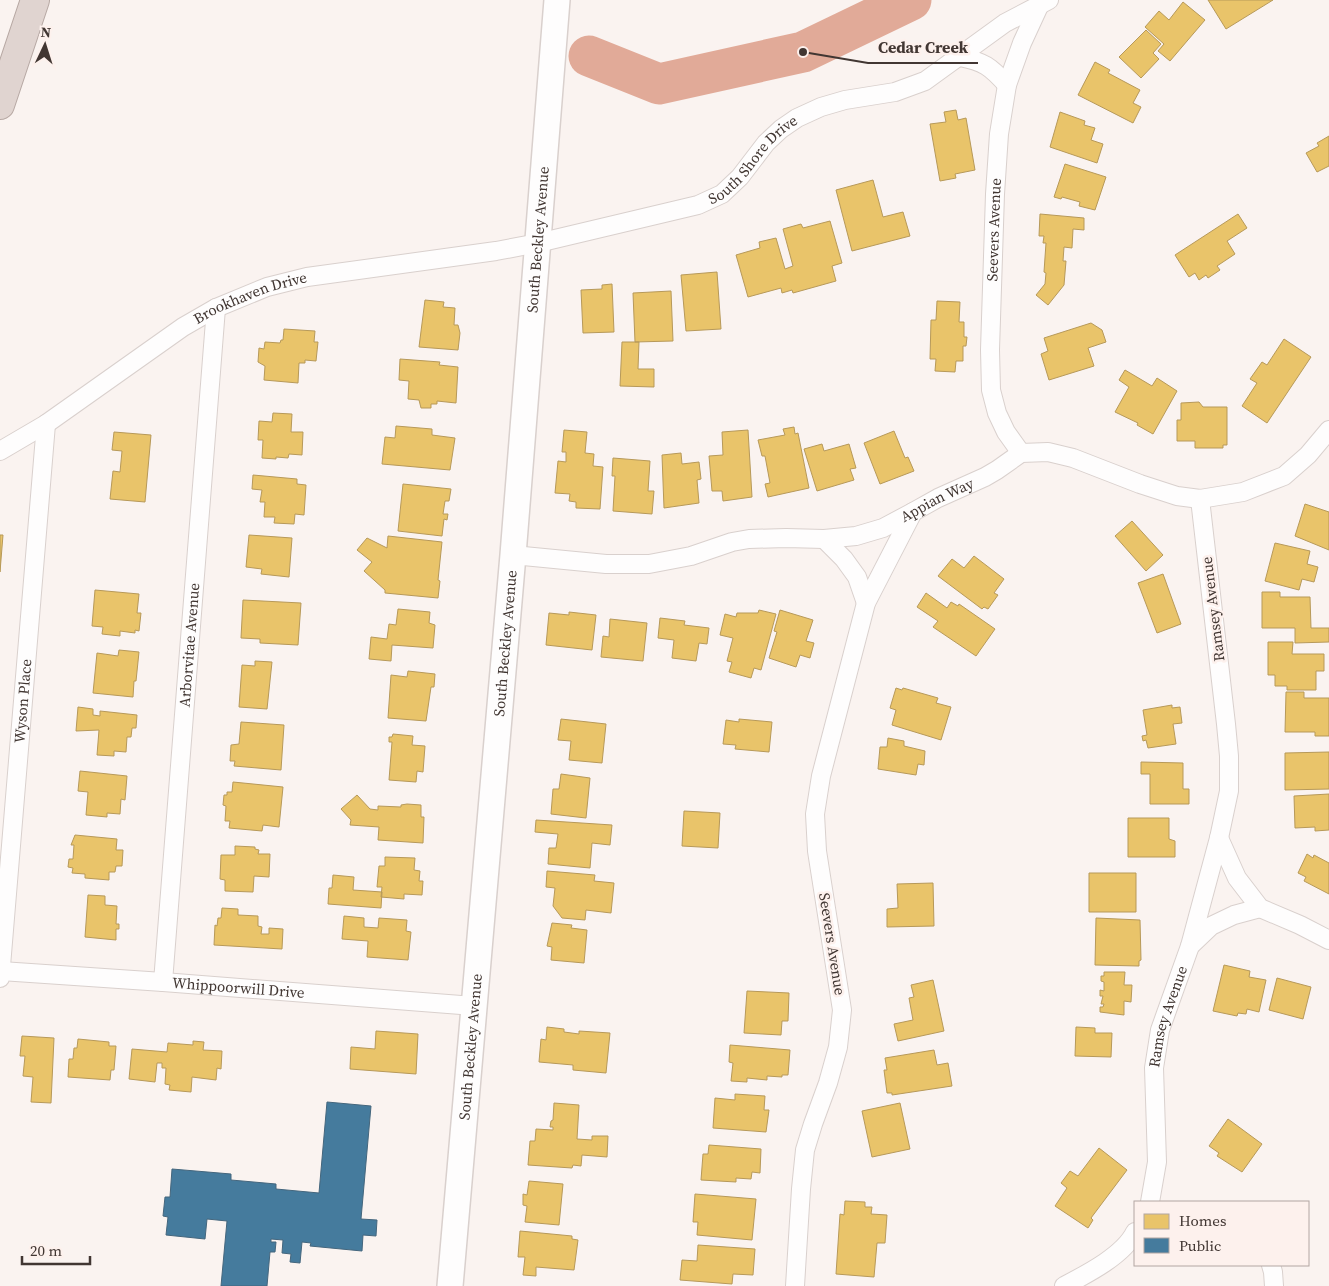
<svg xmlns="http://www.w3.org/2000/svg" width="1329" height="1286" font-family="'Source Serif 4',serif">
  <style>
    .homes { fill: #e9c46a; stroke: #b79959 }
    .public { fill: #457b9d; stroke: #44667d }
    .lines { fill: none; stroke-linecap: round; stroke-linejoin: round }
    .river { stroke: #e1aa98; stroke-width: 41 }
    .street-casing { stroke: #d9d0cd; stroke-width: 20 }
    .secondary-casing { stroke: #d9d0cd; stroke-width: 28 }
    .highway-casing { stroke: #b7a8a3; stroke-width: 30 }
    .street { stroke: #fefdfd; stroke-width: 18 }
    .secondary { stroke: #fefdfd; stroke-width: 25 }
    .highway { stroke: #e0d4d0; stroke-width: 28 }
    .labels { text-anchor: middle; stroke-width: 5; stroke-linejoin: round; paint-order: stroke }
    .street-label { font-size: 15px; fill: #413632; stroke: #fdf1ed }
    .leader { fill: none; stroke: #413632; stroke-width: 2 }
    .callout-dot { fill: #413632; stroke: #fdf1ed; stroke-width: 2 }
    .callout-label { font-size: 16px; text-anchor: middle; font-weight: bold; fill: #413632; stroke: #fdf1ed; stroke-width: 5; stroke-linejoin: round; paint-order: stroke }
  </style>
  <rect width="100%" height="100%" fill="#faf3f0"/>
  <!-- homes -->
  <path class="homes" d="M1208 0H1273L1226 29Z
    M1183 2 1205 20 1170 61 1158 51 1164 44 1145 27 1159 11 1169 20Z
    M1146 30 1161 44 1153 53 1159 59 1141 78 1119 57Z
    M1095 62 1110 70 1108 73 1140 90 1133 103 1141 107 1133 123 1078 95Z
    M956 110 958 120 966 118 975 170 955 174 956 178 940 181 930 124 946 122 944 112Z
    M1060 112 1085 121 1084 125 1095 128 1091 140 1103 144 1097 163 1050 147Z
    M1329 136V166L1317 172 1306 153 1319 146 1317 143Z
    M1065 164 1106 177 1095 210 1079 206 1080 202 1062 197 1061 199 1054 197Z
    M873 180 883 217 903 212 910 236 852 251 836 190Z
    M1040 214 1084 218V230L1073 229 1072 248 1064 247 1063 261H1066L1064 285 1048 305 1036 295 1045 284 1046 273 1044 272 1046 243H1043L1044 236H1039Z
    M1238 214 1247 228 1227 241 1235 254 1217 266 1220 270 1208 278 1206 275 1199 280 1195 273 1189 277 1175 255Z
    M830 221 842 263 832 266 836 281 793 293 792 290 782 293 781 288 748 297 736 255 760 248 759 242 776 238 785 269 793 266 783 229 801 224 803 228Z
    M717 272 721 329 686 331 681 275Z
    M612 284 614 332 583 333 581 290 602 289V285Z
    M671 291 673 341 635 342 633 293Z
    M425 300 444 302 443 307 455 308 454 325H458L460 333 458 350 419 347Z
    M937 301 960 302 959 322H964V337H967L966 346H963V361H956L955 372 935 371 936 359H930L931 320H936Z
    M1091 323 1102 330 1106 342 1088 348 1094 366 1049 380 1041 354 1048 351 1044 338Z
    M284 329 315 331 314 342H318L316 361 305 360V363H299L298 383 264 380 265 366 258 362 259 348 264 349 265 342 280 343 281 340H283Z
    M1284 339 1311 357 1267 423 1242 406 1257 383 1250 379 1262 362 1267 365Z
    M622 342H639L638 369H654V387L620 386Z
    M400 359 440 362 439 365 458 367 456 403 437 401V404H431V408H421L419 400 408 399 409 381 399 380Z
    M1125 370 1152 386 1157 378 1177 391 1153 434 1137 425 1138 423 1115 412 1129 387 1119 380Z
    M1199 402 1203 407H1227V445H1223V448H1195V441H1177V420H1181V403Z
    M273 413 292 414 291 432H303L302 455 289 454 288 458 276 457V459L262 458 263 440H258L259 421 272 422Z
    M396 426 432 429V435L455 438 450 470 382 464 385 437 395 438Z
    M794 427 795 434 798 433 809 488 768 497 765 484 770 483 765 456H762L758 440 785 435 783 429Z
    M564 430 587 432 585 453 594 454 593 466 603 467 600 509 576 508V502L569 501 570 494 555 493 558 461 566 462V452H562Z
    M748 430 752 497 723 501 722 491H712L709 456 723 455 722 432Z
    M894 431 905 458 908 457 914 471 880 484 864 443Z
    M114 432 151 435 145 502 110 499 113 471 120 472 122 451 112 450Z
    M822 444 824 451 849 444 856 468 850 469 854 480 817 491 804 449Z
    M681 453 682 464 699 462 701 479 697 480 699 503 664 508 662 455Z
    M613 458 650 461 648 491H654L652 514 613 511 615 476H612Z
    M253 475 297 479V484L306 485 304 515 295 514 294 524 274 523 275 517H264L265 502H260L262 490 252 489Z
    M403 484 451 489 449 501H445L443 514H448L447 520 444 519 442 536 398 531Z
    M1305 504 1329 512V550L1295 536Z
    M1132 521 1163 555 1146 571 1115 536Z
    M0 535H3L0 572Z
    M249 535 292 538 289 577 261 574 262 569 246 567Z
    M388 536 442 542 438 580 440 581 438 598 385 593V590L364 571 372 562 357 550 367 538 387 548Z
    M1275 543 1310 551 1307 564 1318 567 1314 582 1302 579 1299 590 1265 581Z
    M974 556 1004 579 994 593 998 595 988 609 984 607 982 609 938 576 952 559 964 568Z
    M1163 574 1181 624 1157 633 1138 583Z
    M95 590 139 594 137 613H141L139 631 135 630V633L120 631V636L102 634 103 627 92 626Z
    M1262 592H1280V597H1310L1311 628H1329V642L1295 643V628H1262Z
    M926 593 947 608 951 602 958 606 959 604 995 629 976 656 933 627 938 621 917 607Z
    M243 600 301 603 298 645 260 643V639L241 638Z
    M398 609 430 612 429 623 435 625 433 648 392 645 391 661 369 659 371 637 387 639 389 624 396 625Z
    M759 610 776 614 761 670 754 668 751 678 729 672 732 662 727 661 733 638 720 635 725 614 736 617 737 613H758Z
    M780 610 813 620 806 641 814 643 810 658 800 655 796 667 769 658 777 632 774 631Z
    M569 612 596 615 592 650 546 645 549 613 569 615Z
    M660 618 685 621 684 625 709 628 707 644 699 643 696 661 672 658 674 640 658 638Z
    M610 619 647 623 643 661 601 657 603 636 609 637Z
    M1268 642H1293L1292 654H1324V671H1316V690H1287V686H1275V675H1268Z
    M119 650 139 652 136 681H134L133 697 93 693 97 653 118 656Z
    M255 661 272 662 267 709 239 707 242 665 255 666Z
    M408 671 435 674 434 687H431L426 721 388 718 391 675 407 677Z
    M896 688 902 690 903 688 938 698 936 703 951 707 941 740 892 725 896 710 890 708Z
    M1286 692H1304V698H1329V736H1315V732H1285Z
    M1172 705V708L1180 707 1182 723 1173 724 1176 744 1148 748 1146 740 1143 741 1142 736 1147 735 1143 710Z
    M78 707 93 709V715L100 716V711L137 715 136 728H132L131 737H127L126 752 114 751V756L97 755 99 730 76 731Z
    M561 719 606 724 602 763 569 760 571 741 558 740Z
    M739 719 772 722 769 752 735 749 736 745 723 744 726 720 739 722Z
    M241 722 284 725 281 770 234 766 235 761H230L231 745 239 744Z
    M393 734 413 736 412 745 425 746 423 772 417 771 416 782 389 780 392 742H389V737H392Z
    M888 738 904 741V746L925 751 924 765 918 764 916 775 878 769 880 747H887Z
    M1329 752V789L1285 790V753Z
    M1141 762 1183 763V789H1189V804H1150V774H1141Z
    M80 771 127 776 125 800 121 799 120 814 107 813V817L86 815 88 792 78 791Z
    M561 774 590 778 586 818 551 814 553 789H559Z
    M233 782 283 787 279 827 263 825 262 831 229 828 230 821H225L226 806 223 805 224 795H227V792H232Z
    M1329 794V830L1315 831V827L1295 828 1294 796Z
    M357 795 370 809 378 810V806L401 807V805L407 804 421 805V817H424L423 843 378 840 379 827 350 825 351 820 341 809Z
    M684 811 720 813 718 848 682 846Z
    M1128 818H1169V839L1175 841V857H1128Z
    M536 820 612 825 610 845 592 843 590 868 548 864 549 848H556L558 834 535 832Z
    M75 835 117 839 116 850H123L122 866H116L115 872H109V880L85 878V874L72 873 73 868 68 867 69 859H73L74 845H71Z
    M235 846 255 847V849L259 850 258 854H270L269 877 254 876 253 892 225 891V880L220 879 221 855H235Z
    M1307 854 1313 858 1314 855 1329 863V894L1304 881 1306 877 1298 873Z
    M385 857 415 858 414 870 420 871 419 881H423L422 895 404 894V899L381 897 382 887H377L379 866H385Z
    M547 871 595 875 594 881 614 883 611 913 586 910 585 920 562 918 553 906 555 888 546 887Z
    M1089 873H1136V912H1089Z
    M333 875 354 877 353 890 382 892 381 908 328 904 329 888H332Z
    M933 883 934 926 887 927V909L898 908 897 884Z
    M88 895 105 896V905L117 906 116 924H119V929H116V940L85 937Z
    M222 908 238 909V915L258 916V926L262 927 261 934H269V928L283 929 282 949 214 945 215 925 217 926 218 918H221Z
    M344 916 364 918V927L378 928 379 918 407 920 406 931 411 932 408 960 367 957 368 941 342 939Z
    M1096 918 1140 920 1141 960 1139 961V966L1095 965Z
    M552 923 572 925 571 928 587 930 584 963 551 960 552 947 547 946Z
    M1224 965 1250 971 1249 977 1266 980 1259 1012 1247 1009 1246 1014 1238 1013 1237 1016 1213 1011Z
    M1104 972H1125L1124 985H1132L1131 1002 1124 1001V1015L1100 1012V1007H1103L1104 1004H1101L1103 996H1100V990L1104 991V982L1101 981V976H1104Z
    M1277 978 1311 987 1303 1019 1269 1010Z
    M933 980 944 1031 898 1041 894 1024 913 1020 909 998 914 997 911 985Z
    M747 991 789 993 788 1021H782L781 1035 744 1033Z
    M547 1027 564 1029V1032L579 1034V1031L610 1033 606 1073 573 1070V1065L539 1062 541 1039 546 1040Z
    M1076 1027 1095 1028V1033H1112L1111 1057 1075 1056Z
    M376 1031 418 1034 416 1074 350 1069 351 1047 375 1049Z
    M22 1036 54 1038 51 1103 31 1102 33 1077 23 1076 25 1056H20Z
    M78 1039 109 1042V1046H116L114 1070H111L110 1080 68 1077 69 1059H73L74 1048H77Z
    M193 1041 204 1042 203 1050 222 1051 221 1069 217 1068 216 1080 192 1077 191 1092 169 1090 170 1085 165 1084 166 1068H162V1063H157L155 1082 129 1079 132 1049 167 1052 168 1043 193 1045Z
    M730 1045 790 1050 788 1075H782V1077L767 1076V1080L747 1078V1082L731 1081 733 1063 729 1062Z
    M934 1050 937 1065 948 1063 952 1086 892 1095V1093H887L884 1070H887L885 1058Z
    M735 1094 765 1096 764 1110H769L766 1132 713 1128 715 1098 735 1100Z
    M554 1103 579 1105 577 1139 592 1140V1136H608L607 1157 582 1155 581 1166 573 1165 572 1168 528 1165 530 1141H535L536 1129 553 1130V1127H550L551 1121 553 1120Z
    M900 1103 910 1149 872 1157 862 1111Z
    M1228 1119 1262 1144 1242 1172 1217 1156 1219 1153 1209 1146Z
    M709 1145 761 1149 760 1173 752 1172 751 1179 736 1178V1182L701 1180 703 1154H708Z
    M1099 1148 1127 1170 1091 1218 1093 1220 1088 1228 1055 1206 1067 1188 1061 1183 1070 1171 1078 1176Z
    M529 1181 563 1184 559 1225 525 1222 527 1206 523 1205V1194L527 1195Z
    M695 1194 756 1199 752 1240 697 1235 698 1222H693Z
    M845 1201 865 1202V1207H872L871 1214 887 1215 885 1243H877L874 1277 836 1274 840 1214 844 1215Z
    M520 1231 572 1236V1239L578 1240 574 1270 536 1267V1276L523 1275 525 1257H518Z
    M698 1245 755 1249 753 1275 733 1274 732 1284 680 1280 682 1260 697 1261Z"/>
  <!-- public -->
  <path class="public" d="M327 1102 371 1106 361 1219 377 1220 376 1236 363 1235 362 1251 310 1246 311 1243 302 1242 300 1263 290 1262 291 1254 282 1253 283 1240 271 1239V1242H276L275 1252H270L267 1286H221L227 1221 207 1219 205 1239 166 1235 168 1217 163 1216 165 1197H170L172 1169 231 1174V1180L276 1184V1189L319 1193Z"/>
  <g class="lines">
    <!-- river -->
    <path class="river" d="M589 56 659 84 803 52 911 0"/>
    <!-- street casing -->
    <g class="street-casing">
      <g id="street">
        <path d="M960 57C984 62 990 66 1007 85"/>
        <path id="s1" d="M0 451 46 424 183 327 216 308 267 287 307 277 496 251 538 243 698 205 722 194 740 177 766 143 781 129 797 118 821 107 845 100 895 92 925 81 1005 23 1049 0"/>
        <path id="s2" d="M1021 453 1006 432 997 413 991 390 990 350 995 194 999 134 1007 85 1022 43 1040 4"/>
        <path d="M824 539 844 559 857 577 866 603"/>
        <path id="s3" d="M513 555 606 564H649L691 556 732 542 749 539 786 538 824 539 856 536 883 528 913 512 938 498 985 477 997 470 1021 453 1048 452 1073 458 1140 484 1177 496 1200 499 1243 492 1284 476 1308 455 1329 430"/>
        <path d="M1219 838 1237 878 1260 908 1300 925 1329 940"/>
        <path d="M1190 946 1211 926 1234 915 1260 908"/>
        <path id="s4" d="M1 971 163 982 474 1006"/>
        <path id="s5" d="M0 978 46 424"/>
        <path id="s6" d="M163 982 216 308"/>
        <path id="s7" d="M1150 1202 1157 1162 1154 1068 1160 1030 1190 946 1219 838 1229 791V756L1226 724 1200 499"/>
        <path d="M1271 1265 1273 1272 1274 1286"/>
        <path d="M795 1286 801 1189 805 1150 813 1124 828 1083 838 1047 842 1010 817 851 815 814 821 776 866 603 913 512"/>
        <path d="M1064 1286C1087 1274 1124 1255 1135 1232"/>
      </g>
    </g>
    <!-- secondary casing -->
    <g class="secondary-casing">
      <g id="secondary">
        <path id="s8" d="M450 1286 513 555 557 0"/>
      </g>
    </g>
    <!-- highway casing -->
    <g class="highway-casing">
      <path id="highway" d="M0 105 35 0"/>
    </g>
    <!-- street -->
    <use href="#street" class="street"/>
    <!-- secondary -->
    <use href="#secondary" class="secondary"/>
    <!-- highway -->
    <use href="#highway" class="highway"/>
  </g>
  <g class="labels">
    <!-- street labels -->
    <g class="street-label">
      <text dy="5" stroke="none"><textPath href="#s1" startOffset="826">South Shore Drive</textPath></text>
      <text dy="5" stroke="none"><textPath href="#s2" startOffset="231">Seevers Avenue</textPath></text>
      <text dy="5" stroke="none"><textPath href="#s8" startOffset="1050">South Beckley Avenue</textPath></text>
      <text dy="5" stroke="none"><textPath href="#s1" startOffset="295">Brookhaven Drive</textPath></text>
      <text dy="5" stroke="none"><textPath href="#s3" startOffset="436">Appian Way</textPath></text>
      <text transform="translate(1213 609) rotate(-97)" y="5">Ramsey Avenue</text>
      <text dy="5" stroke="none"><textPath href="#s8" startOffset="645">South Beckley Avenue</textPath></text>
      <text dy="5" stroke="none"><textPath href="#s6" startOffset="338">Arborvitae Avenue</textPath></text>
      <text dy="5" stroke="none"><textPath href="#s5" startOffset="278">Wyson Place</textPath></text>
      <text transform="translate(832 944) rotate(81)" y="5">Seevers Avenue</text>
      <text dy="5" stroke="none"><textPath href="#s4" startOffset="238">Whippoorwill Drive</textPath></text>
      <text dy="5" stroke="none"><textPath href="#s7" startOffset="188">Ramsey Avenue</textPath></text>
      <text dy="5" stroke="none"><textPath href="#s8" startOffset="240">South Beckley Avenue</textPath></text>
    </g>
  </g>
  <!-- callouts -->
  <path class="leader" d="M803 52L868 63H978"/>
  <circle class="callout-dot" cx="803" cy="52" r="5"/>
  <g class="callout-label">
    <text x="923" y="53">Cedar Creek</text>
  </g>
  <!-- legend -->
  <rect x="1134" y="1201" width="175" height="65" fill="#fdf1ed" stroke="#b2a6a2"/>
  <rect x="1144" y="1214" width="25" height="15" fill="#e9c46a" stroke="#b2a6a2"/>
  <text x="1179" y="1226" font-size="15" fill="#413632">Homes</text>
  <rect x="1144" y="1238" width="25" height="15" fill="#457b9d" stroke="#b2a6a2"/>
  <text x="1179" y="1251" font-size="15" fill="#413632">Public</text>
  <!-- north arrow -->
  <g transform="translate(45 45) rotate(4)" stroke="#fdf1ed" stroke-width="4" paint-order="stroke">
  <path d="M0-4L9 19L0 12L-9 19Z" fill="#413632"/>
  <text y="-8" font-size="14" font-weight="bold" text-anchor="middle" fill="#413632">N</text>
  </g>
  <!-- scale -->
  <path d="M22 1256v8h68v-8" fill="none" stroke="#413632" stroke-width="2.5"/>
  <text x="30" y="1256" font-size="15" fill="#413632" stroke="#fdf1ed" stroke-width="4" paint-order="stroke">20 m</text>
</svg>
